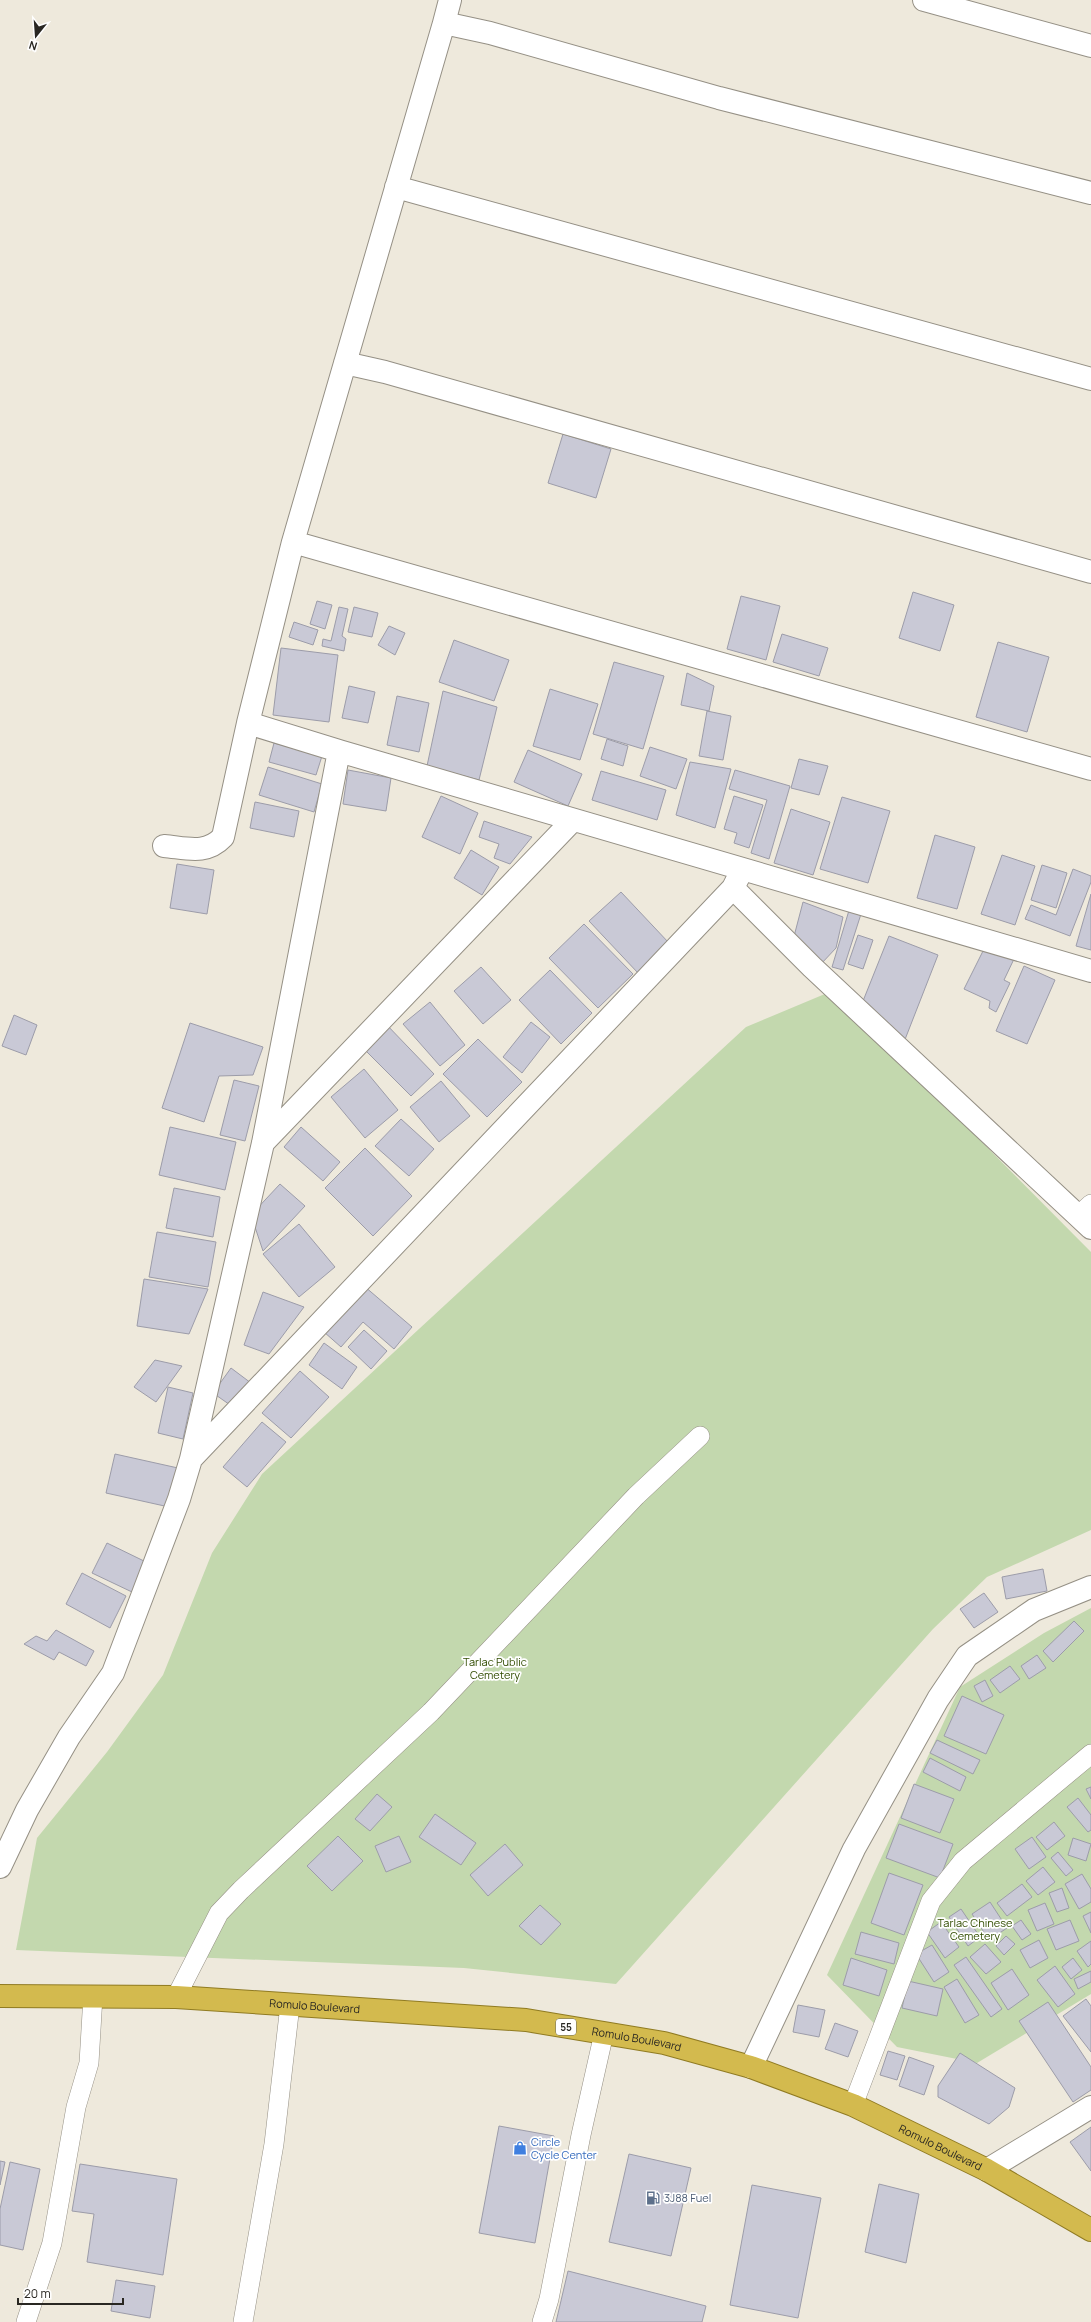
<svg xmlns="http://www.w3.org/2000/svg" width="1091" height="2322" font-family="Manrope,sans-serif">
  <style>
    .green { fill: #c3d8ae }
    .building { fill: #c9c9d6; stroke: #9c9ca9 }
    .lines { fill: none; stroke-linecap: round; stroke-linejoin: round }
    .service-casing { stroke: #959085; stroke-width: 20 }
    .minor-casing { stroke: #959085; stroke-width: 24 }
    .tertiary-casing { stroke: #959085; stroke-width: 24 }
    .trunk-casing { stroke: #907b22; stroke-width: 24 }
    .service { stroke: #fff; stroke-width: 19 }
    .minor { stroke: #fff; stroke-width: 22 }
    .tertiary { stroke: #fff; stroke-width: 22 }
    .trunk { stroke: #d3ba4e; stroke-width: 22 }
    .labels { text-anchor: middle; stroke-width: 3.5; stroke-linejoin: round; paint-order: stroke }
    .shield { fill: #fff; stroke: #696864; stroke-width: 1 }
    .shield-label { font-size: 10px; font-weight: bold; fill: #292722 }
    .park-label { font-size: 11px; fill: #314c00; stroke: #fff }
    .street-label { font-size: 11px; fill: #292722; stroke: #fff }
    .shop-label { font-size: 11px; fill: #366cbe; stroke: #fff; text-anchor: start }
    .service-label { font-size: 11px; fill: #4e5e75; stroke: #fff; text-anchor: start }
  </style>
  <rect width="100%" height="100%" fill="#eee9dc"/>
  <!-- green -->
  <path class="green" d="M832 991 1091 1252V1530L987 1577 933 1629 616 1984 464 1968 16 1950 37 1838 107 1752 163 1675 212 1553 262 1474 746 1027Z
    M1091 1608V1994L977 2063 897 2047 827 1975 960 1687 1044 1633Z"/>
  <!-- building -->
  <path class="building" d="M563 434 611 449 596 498 548 483Z
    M913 592 954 605 940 651 899 638Z
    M741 596 780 606 766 660 727 649Z
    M317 601 332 605 325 629 310 624Z
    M339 607 348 609 342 636 346 639 344 651 322 646 323 639 331 641Z
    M354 607 378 613 372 637 348 632Z
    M294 622 318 630 313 645 289 637Z
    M389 626 405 633 395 655 378 645Z
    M782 634 828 648 819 676 773 662Z
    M454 640 509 660 494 701 439 682Z
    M998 642 1049 657 1027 732 976 717Z
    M281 648 338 655 329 722 273 715Z
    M614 662 664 676 643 749 593 734Z
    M687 673 714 686 709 711 681 705Z
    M349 686 375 692 368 723 342 718Z
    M550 689 598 704 580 760 533 746Z
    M443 691 497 707 479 780 427 766Z
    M397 696 429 703 419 752 387 745Z
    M707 711 731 716 723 760 699 756Z
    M607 739 628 746 623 766 601 759Z
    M274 743 322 756 316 775 269 762Z
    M650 747 687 759 676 789 640 776Z
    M528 750 582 774 568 806 514 782Z
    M799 759 828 766 819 795 791 788Z
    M690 762 731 769 715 828 676 815Z
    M268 767 322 784 314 812 259 795Z
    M348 770 391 778 386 811 343 804Z
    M735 770 790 786 769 859 751 853 767 800 729 789Z
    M601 771 666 790 657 820 592 800Z
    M441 796 478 813 460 854 422 837Z
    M734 796 763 805 749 848 734 843 737 833 724 829Z
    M842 797 890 811 868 883 820 869Z
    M255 802 299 811 294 837 250 828Z
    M791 809 830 822 813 875 774 863Z
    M484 821 532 837 510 864 494 858 499 844 479 837Z
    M935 835 975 847 957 909 917 898Z
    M471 850 499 867 482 895 454 878Z
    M1002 855 1035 866 1015 925 981 914Z
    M177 864 214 870 207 914 170 908Z
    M1042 865 1067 873 1056 908 1031 900Z
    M1073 869 1091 876V882L1070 936 1025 919 1031 905 1056 915Z
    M621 892 669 943 638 973 589 921Z
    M1091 894V950L1076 946Z
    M803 902 843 917 836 948 821 964 792 944Z
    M850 907 861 914 843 970 832 967Z
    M584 924 633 974 598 1008 549 958Z
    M858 935 873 940 863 969 848 964Z
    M889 936 938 955 904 1042 863 1001Z
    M986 945 1014 959 1004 980 1010 983 996 1012 989 1008 990 1001 964 989Z
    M1024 966 1055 980 1027 1044 996 1031Z
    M481 967 511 1000 483 1024 454 991Z
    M550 970 592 1013 561 1044 519 1000Z
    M430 1002 465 1045 440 1066 403 1024Z
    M14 1015 37 1025 26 1055 2 1046Z
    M384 1022 434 1074 411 1096 360 1045Z
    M531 1022 550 1037 522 1073 503 1057Z
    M190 1023 263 1047 253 1075 219 1076 204 1122 162 1108Z
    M478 1039 522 1082 487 1117 443 1074Z
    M364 1069 398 1110 365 1138 331 1097Z
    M234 1080 259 1086 245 1141 220 1135Z
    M441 1081 470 1116 439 1142 410 1107Z
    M401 1119 434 1149 409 1176 375 1146Z
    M170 1127 236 1142 225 1190 159 1175Z
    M301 1127 340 1162 323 1181 284 1147Z
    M365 1148 412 1196 373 1236 325 1188Z
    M280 1184 305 1206 263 1251 251 1215Z
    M174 1188 220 1197 213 1237 166 1228Z
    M299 1224 335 1267 299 1297 263 1254Z
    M157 1232 216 1242 208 1287 149 1277Z
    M144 1279 208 1289 189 1334 137 1326Z
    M364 1286 412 1327 394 1349 363 1322 341 1347 324 1332Z
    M263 1292 304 1307 269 1354 244 1345Z
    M364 1330 387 1351 371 1369 348 1347Z
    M324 1343 357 1367 342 1389 309 1365Z
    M155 1360 182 1366 156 1402 134 1387Z
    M231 1368 251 1383 233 1407 213 1393Z
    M300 1371 329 1397 291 1438 262 1413Z
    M168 1387 193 1393 183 1439 158 1433Z
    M262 1422 286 1442 247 1487 223 1467Z
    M115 1454 178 1468 169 1507 106 1493Z
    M107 1543 146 1562 132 1592 92 1573Z
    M1043 1569 1047 1591 1006 1599 1002 1577Z
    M82 1573 126 1596 110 1628 66 1604Z
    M984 1593 998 1612 974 1628 960 1609Z
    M1074 1621 1084 1631 1053 1662 1043 1651Z
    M56 1630 94 1651 86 1666 59 1652 54 1660 24 1644 36 1636 47 1641Z
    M1037 1655 1046 1668 1029 1679 1021 1666Z
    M1010 1666 1020 1679 1000 1693 990 1680Z
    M985 1680 993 1696 982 1702 974 1686Z
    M962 1696 1004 1715 986 1754 944 1736Z
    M937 1740 980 1760 973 1774 930 1753Z
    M930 1758 966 1777 960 1791 923 1772Z
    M914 1784 954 1799 940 1833 901 1818Z
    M1091 1787V1799L1086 1789Z
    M377 1794 392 1807 370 1831 355 1819Z
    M1078 1798 1091 1815V1830L1088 1832 1067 1807Z
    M435 1814 476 1843 461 1865 419 1837Z
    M1054 1822 1065 1836 1047 1850 1036 1837Z
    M899 1824 953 1844 940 1878 886 1858Z
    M338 1836 363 1861 332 1891 307 1866Z
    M399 1836 411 1862 386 1872 375 1846Z
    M1032 1837 1046 1857 1029 1869 1015 1849Z
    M1073 1838 1091 1844 1086 1861 1068 1855Z
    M505 1844 523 1865 488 1896 470 1875Z
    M1058 1852 1073 1870 1066 1876 1051 1858Z
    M1043 1867 1055 1882 1038 1895 1026 1881Z
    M889 1873 923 1885 904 1935 871 1923Z
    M1082 1874 1091 1889V1902L1079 1909 1065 1884Z
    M1022 1884 1032 1897 1007 1916 997 1903Z
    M1062 1888 1069 1908 1057 1912 1049 1893Z
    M990 1902 1007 1928 989 1940 972 1914Z
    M1045 1903 1054 1924 1037 1931 1028 1910Z
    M540 1905 561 1924 541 1945 519 1926Z
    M961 1909 980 1937 968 1946 949 1917Z
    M1091 1912V1933L1083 1916Z
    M1021 1920 1031 1934 1022 1940 1012 1926Z
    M1070 1920 1079 1941 1056 1950 1047 1929Z
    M941 1922 959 1947 945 1958 927 1932Z
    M861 1932 899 1943 894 1964 855 1954Z
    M1006 1936 1015 1944 1004 1955 996 1946Z
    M1039 1940 1048 1958 1030 1968 1020 1950Z
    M1091 1941V1964L1088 1967 1077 1951Z
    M985 1944 1001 1962 986 1974 970 1957Z
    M932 1945 949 1972 934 1982 916 1954Z
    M966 1957 1002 2009 991 2017 954 1965Z
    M851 1958 887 1970 879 1996 843 1985Z
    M1073 1958 1082 1970 1071 1979 1062 1967Z
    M1055 1966 1075 1994 1058 2007 1037 1980Z
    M1012 1969 1029 1995 1008 2010 991 1983Z
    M1091 1971V1982L1078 1989 1074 1979Z
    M957 1979 979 2015 965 2023 944 1987Z
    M908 1981 943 1989 937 2016 902 2008Z
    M1086 1999 1091 2006V2052L1063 2016Z
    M1048 2002 1091 2067V2090L1073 2102 1019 2021Z
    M798 2005 825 2010 819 2037 793 2032Z
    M835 2023 858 2031 848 2057 825 2049Z
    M888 2051 905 2056 897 2080 880 2075Z
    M960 2053 1015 2088 1009 2107 989 2124 938 2097V2086Z
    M909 2057 934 2066 924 2095 899 2086Z
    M499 2126 554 2136 535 2243 479 2233Z
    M1091 2127V2171L1070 2142Z
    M629 2154 691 2168 671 2256 609 2242Z
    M0 2161 5 2162 0 2185Z
    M10 2162 40 2169 23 2250 0 2245V2209Z
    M80 2164 177 2179 163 2275 87 2262 94 2214 72 2211Z
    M879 2184 919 2194 906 2263 865 2252Z
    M752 2185 821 2198 798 2318 730 2305Z
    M568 2271 706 2306 702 2322H556Z
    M116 2280 155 2286 150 2318 111 2311Z"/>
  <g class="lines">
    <!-- service casing -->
    <g class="service-casing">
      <path id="service" d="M1078 1216 1091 1204
        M176 1997 219 1913 241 1890 431 1712 636 1496 700 1436
        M853 2105 931 1901 963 1861 1091 1754
        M26 2322 52 2243 76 2107 89 2063 93 1996
        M243 2322 274 2144 290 2005
        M542 2322 549 2299 581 2135 604 2033"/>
    </g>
    <!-- minor casing -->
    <g class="minor-casing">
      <path id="minor" d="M924 0 1091 46
        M444 23 450 0
        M396 187 1091 379
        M345 363 385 372 1091 572
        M293 542 1091 769
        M339 751 248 723 293 542 444 23 490 33 719 98 1091 193
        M164 846C187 848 206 855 223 837L248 723
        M733 888 812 967 1091 1228
        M263 1143 573 820
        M191 1459 263 1143 339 751 1091 971
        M0 1867 27 1810 69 1737 113 1673 179 1499 191 1459 733 888 742 870
        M987 2170 1091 2107"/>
    </g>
    <!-- tertiary casing -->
    <g class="tertiary-casing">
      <path id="tertiary" d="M751 2067 854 1849 938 1699 967 1656 1034 1610 1091 1587"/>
    </g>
    <!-- trunk casing -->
    <g class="trunk-casing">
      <g id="trunk">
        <path id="s1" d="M0 1996 176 1997 526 2020 664 2043 751 2067 853 2105 987 2170 1091 2230"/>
      </g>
    </g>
    <!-- service -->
    <use href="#service" class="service"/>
    <!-- minor -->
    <use href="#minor" class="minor"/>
    <!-- tertiary -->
    <use href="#tertiary" class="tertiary"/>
    <!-- trunk -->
    <use href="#trunk" class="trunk"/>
  </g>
  <!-- icons -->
  <defs>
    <g id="shop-bare" transform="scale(1.08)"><path d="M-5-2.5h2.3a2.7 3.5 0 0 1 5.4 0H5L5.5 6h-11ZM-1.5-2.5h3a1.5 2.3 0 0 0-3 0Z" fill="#3f7fe0" stroke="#fff" stroke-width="2.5" paint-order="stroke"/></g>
    <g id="fuel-bare" transform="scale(1.08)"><path d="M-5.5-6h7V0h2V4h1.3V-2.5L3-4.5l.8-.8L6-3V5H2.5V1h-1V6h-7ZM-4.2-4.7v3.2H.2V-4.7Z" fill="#5c6f8a" stroke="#fff" stroke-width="2.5" paint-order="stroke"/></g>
  </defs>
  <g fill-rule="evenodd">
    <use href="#shop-bare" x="520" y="2148"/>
    <use href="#fuel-bare" x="653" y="2198"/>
  </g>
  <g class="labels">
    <!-- shield labels -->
    <rect class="shield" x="556" y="2019" width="20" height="16" rx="3"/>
    <g class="shield-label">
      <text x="566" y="2031">55</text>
    </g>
    <!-- park labels -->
    <g class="park-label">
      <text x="495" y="1666">Tarlac Public<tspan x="495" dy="13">Cemetery</tspan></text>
      <text x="975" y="1927">Tarlac Chinese<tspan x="975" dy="13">Cemetery</tspan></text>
    </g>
    <!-- street labels -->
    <g class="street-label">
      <text dy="4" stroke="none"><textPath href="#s1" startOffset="315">Romulo Boulevard</textPath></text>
      <text dy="4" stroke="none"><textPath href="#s1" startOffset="639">Romulo Boulevard</textPath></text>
      <text dy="4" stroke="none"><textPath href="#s1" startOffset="963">Romulo Boulevard</textPath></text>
    </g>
    <!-- shop labels -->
    <g class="shop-label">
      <text x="531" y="2146">Circle<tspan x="531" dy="13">Cycle Center</tspan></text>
    </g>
    <!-- service labels -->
    <g class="service-label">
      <text x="664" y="2202">3J88 Fuel</text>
    </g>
  </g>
  <!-- north arrow -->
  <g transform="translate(36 36) rotate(197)" stroke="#ffffff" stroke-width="3" paint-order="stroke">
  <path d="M0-3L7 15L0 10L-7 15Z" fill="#292722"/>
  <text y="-6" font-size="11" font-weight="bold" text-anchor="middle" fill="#292722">N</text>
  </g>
  <!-- scale -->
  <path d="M18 2298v6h105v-6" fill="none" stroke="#292722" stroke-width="2"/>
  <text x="24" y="2298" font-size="12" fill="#292722" stroke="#ffffff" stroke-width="3" paint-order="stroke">20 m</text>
</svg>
